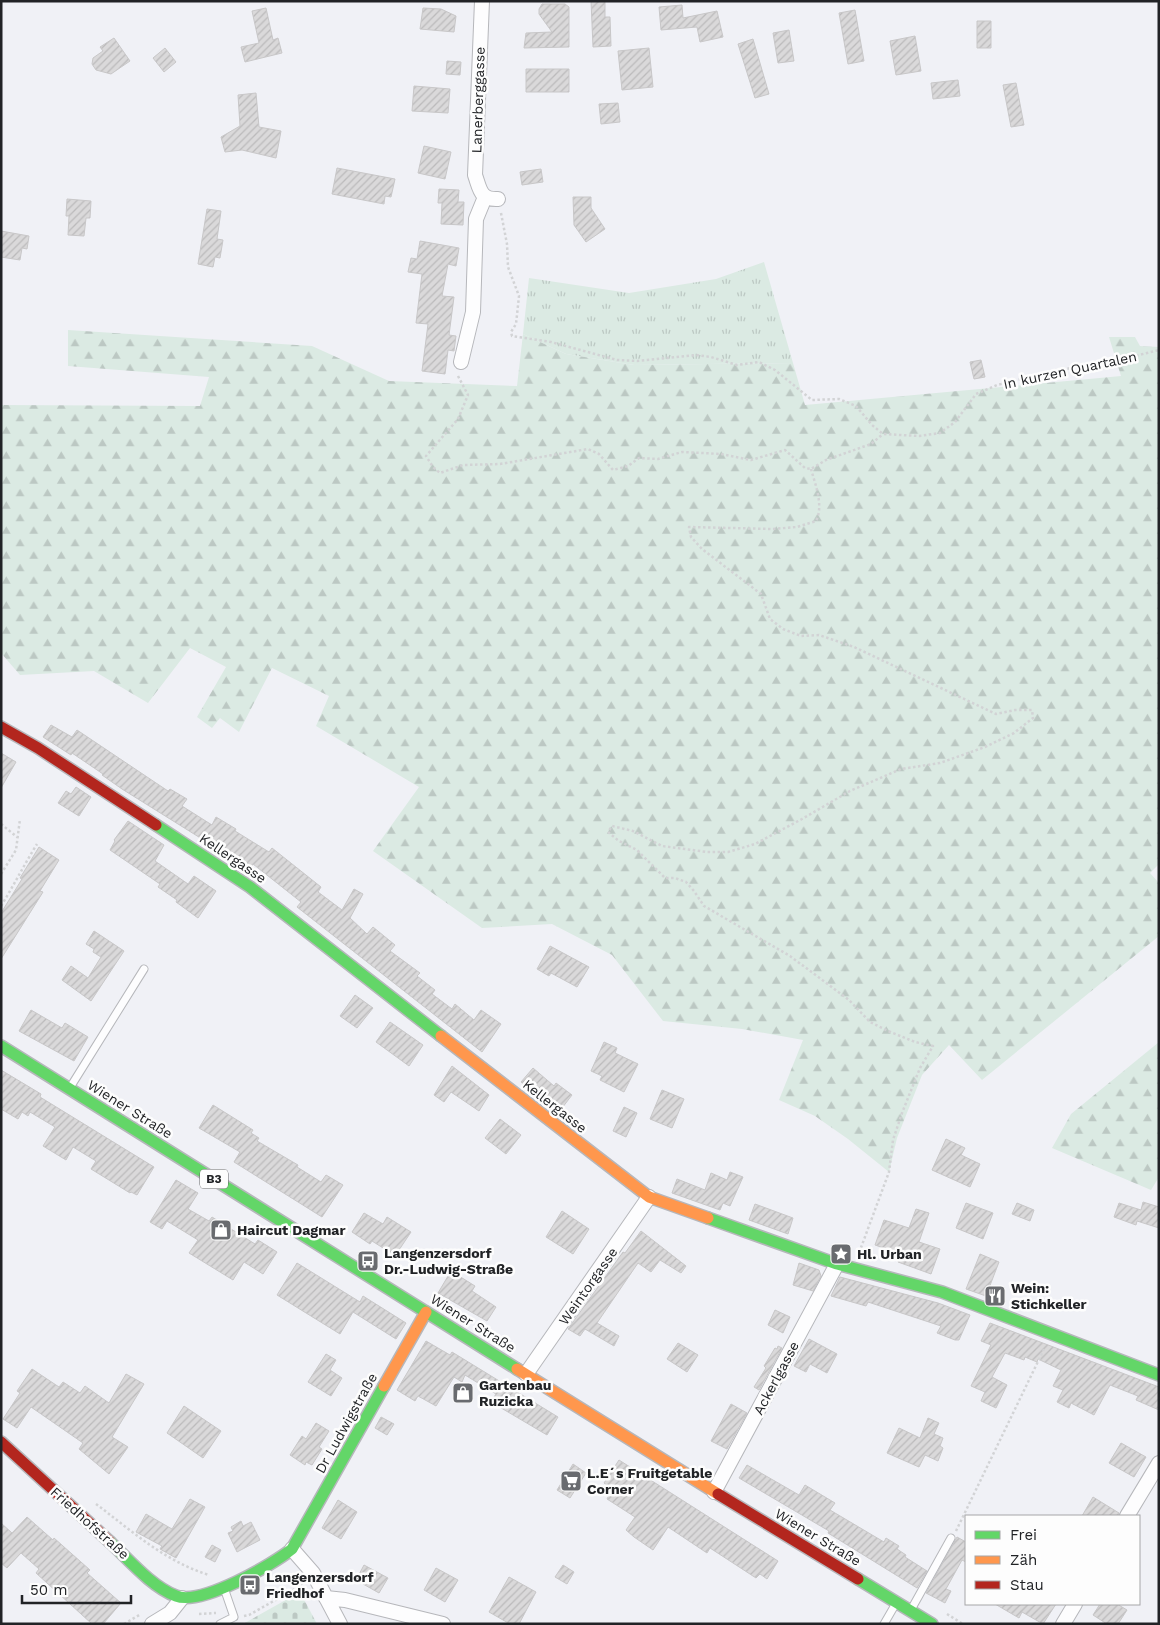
<svg xmlns="http://www.w3.org/2000/svg" width="1160" height="1625" font-family="'Work Sans',sans-serif">
  <style>
    .grass { fill: url(#grass-tufts) }
    .forest { fill: url(#forest-firs) }
    .cemetery { fill: url(#cemetery-stones) }
    .building { fill: url(#building-hatch); stroke: #c8c7c8 }
    .lines { fill: none; stroke-linecap: round; stroke-linejoin: round }
    .lane-casing { stroke: #b6b7bb; stroke-width: 9 }
    .street-casing { stroke: #b6b7bb; stroke-width: 16 }
    .fast-casing { stroke: #b6b7bb; stroke-width: 14 }
    .slow-casing { stroke: #b6b7bb; stroke-width: 14 }
    .jam-casing { stroke: #b6b7bb; stroke-width: 14 }
    .path { stroke: #d2d3d5; stroke-width: 2.5; stroke-dasharray: 2.5 2.5; stroke-linecap: butt }
    .lane { stroke: #fdfdfe; stroke-width: 7 }
    .street { stroke: #fdfdfe; stroke-width: 14 }
    .fast { stroke: #63d668; stroke-width: 11 }
    .slow { stroke: #ff974d; stroke-width: 11 }
    .jam { stroke: #b3261e; stroke-width: 11 }
    .labels { text-anchor: middle; stroke-width: 5; stroke-linejoin: round; paint-order: stroke }
    .shield { fill: #fdfdfd; stroke: #636466; stroke-width: 1 }
    .shield-label { font-size: 12px; font-weight: bold; fill: #212326 }
    .street-label { font-size: 14px; fill: #212326; stroke: #fdfdfd }
    .poi-label { font-size: 14px; font-weight: bold; fill: #212326; stroke: #fdfdfd; text-anchor: start }
  </style>
  <defs>
    <pattern id="grass-tufts" width="24" height="20" patternUnits="userSpaceOnUse" patternTransform="scale(1.25)"><rect width="24" height="20" fill="#dbeae3"/><path d="M3 7l-1-3M5 7V3M7 7l1-3M15 17l-1-3M17 17v-4M19 17l1-3" fill="none" stroke="#bcc8c3"/></pattern>
    <pattern id="forest-firs" width="22" height="20" patternUnits="userSpaceOnUse" patternTransform="scale(1.25)"><rect width="22" height="20" fill="#dbeae3"/><path d="M5 1l3.5 6h-7zM16 11l3.5 6h-7z" fill="#bcc8c3"/></pattern>
    <pattern id="cemetery-stones" width="16" height="16" patternUnits="userSpaceOnUse" patternTransform="scale(1.25)"><rect width="16" height="16" fill="#dbeae3"/><path d="M2 7V4a2 2 0 0 1 4 0v3zM10 15v-3a2 2 0 0 1 4 0v3z" fill="#bcc8c3"/></pattern>
    <pattern id="building-hatch" width="6" height="6" patternUnits="userSpaceOnUse" patternTransform="scale(1.25)"><rect width="6" height="6" fill="#dad9da"/><path d="M-1 1l2-2M0 6l6-6M5 7l2-2" fill="none" stroke="#bbbabb"/></pattern>
  </defs>
  <rect width="100%" height="100%" fill="#f0f1f6"/>
  <!-- grass -->
  <path class="grass" d="M764 262 793 363 634 365 566 354 523 334 529 278 629 293 716 279Z"/>
  <!-- forest -->
  <path class="forest" d="M68 330 312 346 389 381 517 386 523 334 566 354 634 365 793 363 805 405 1121 376 1109 337H1135L1140 346 1159 347V864L1150 873 1159 883V936L982 1080 949 1045 922 1075 897 1138 889 1172 848 1139 815 1116 779 1100 803 1040 742 1029 663 1021 612 955 552 924 482 928 373 851 419 787 316 726 329 696 272 668 239 732 220 718 212 728 197 717 226 667 190 648 148 703 94 671 20 675 1 653V405L200 406 209 377 68 366Z
    M1159 1042V1177L1151 1190 1052 1148 1071 1114Z"/>
  <!-- cemetery -->
  <path class="cemetery" d="M300 1592 317 1624H243Z"/>
  <!-- building -->
  <path class="building" d="M591 1H605V17H610L611 46 593 47Z
    M542 4H565L569 7V47L524 48 526 33 552 32 539 14V9Z
    M682 5 683 18 717 11 723 37 700 42 697 27 661 30 659 7Z
    M266 8 273 40 278 38 282 53 245 62 241 47 259 43 252 11Z
    M423 8 441 9 456 16 454 32 420 29Z
    M855 10 864 61 848 64 839 13Z
    M977 21H991V48H977Z
    M789 30 794 61 778 63 773 33Z
    M915 36 921 71 896 75 890 41Z
    M114 38 130 61 111 74 96 70 92 64 93 58 103 51 100 47Z
    M753 39 769 94 755 98 738 44Z
    M165 48 176 62 164 72 153 58Z
    M649 48 653 87 622 90 618 51Z
    M447 61 461 62 460 75 446 74Z
    M526 69H569V92H526Z
    M958 80 960 96 933 99 931 83Z
    M1016 83 1024 125 1011 127 1003 85Z
    M414 86 450 89 448 113 412 111Z
    M256 93 259 127 281 131 276 158 242 150 225 152 221 137 240 126 238 95Z
    M618 103 620 122 601 124 599 104Z
    M424 146 451 152 445 179 418 173Z
    M337 168 395 179 391 197 385 196 384 204 332 194Z
    M541 169 543 182 522 185 520 172Z
    M439 189 459 190 458 202H464L463 225 441 224 442 203H438Z
    M573 197H591V208L605 229 586 242 574 225Z
    M67 199 91 201 90 218H86L84 236 68 235 69 216H66Z
    M207 209 221 211 217 239 223 240 220 258 215 257 213 267 198 264Z
    M1 231 29 236 27 249 22 248 20 260 1 257Z
    M420 241 459 248 456 266 448 264 442 296 454 297 449 335 456 336 454 351 448 350 445 374 422 371 428 324 416 323 422 274 408 272 411 258 417 259Z
    M981 360 985 377 974 379 970 362Z
    M51 725 72 737 77 730 168 791 170 789 187 799 182 806 212 825 216 817 236 829 235 831 269 852 272 848 321 887 318 892 342 910 354 889 363 894 350 918 367 934 373 927 395 945 390 951 420 973 417 976 435 990 432 994 452 1009 455 1004 474 1020 481 1010 501 1024 482 1052 297 907 301 902 253 864 250 869 122 789 102 775 103 774 72 753 71 755 43 737Z
    M1 753 16 762 1 788Z
    M76 787 91 797 79 816 58 803 66 791 71 794Z
    M128 821 164 845 155 861 188 884 194 876 216 891 198 918 176 902 177 900 158 887 160 884 110 850 115 841 114 840Z
    M39 847 59 860 40 891 43 892 1 959V913L22 879 20 878Z
    M94 931 124 951 91 1001 62 980 71 966 88 978 101 957 93 952 94 949 86 944Z
    M550 946 589 967 577 987 551 973 549 976 537 969Z
    M355 995 373 1008 357 1028 340 1016Z
    M31 1010 62 1028 65 1023 88 1037 74 1061 19 1031Z
    M390 1022 423 1045 409 1066 376 1042Z
    M604 1042 617 1048 615 1053 638 1064 624 1092 600 1080 602 1076 591 1071Z
    M452 1066 489 1095 479 1111 451 1092 444 1102 434 1095Z
    M533 1068 554 1086 556 1083 572 1095 559 1112 521 1082Z
    M1 1070 41 1094 40 1097 154 1167 137 1195 131 1192 130 1193 91 1169 96 1161 73 1147 66 1160 43 1146 55 1127 30 1112 28 1116 22 1112 18 1119 1 1109Z
    M662 1090 684 1099 672 1128 650 1119Z
    M213 1105 253 1130 251 1133 259 1138 257 1141 298 1165 297 1167 321 1182 326 1175 343 1185 322 1217 234 1162 240 1152 199 1128Z
    M624 1107 637 1113 626 1137 613 1131Z
    M500 1119 521 1135 506 1154 485 1138Z
    M946 1139 965 1148 961 1155 980 1164 970 1187 932 1170Z
    M730 1172 743 1177 730 1206 723 1203 720 1210 672 1193 677 1179 705 1190 711 1173 727 1180Z
    M176 1180 198 1193 188 1209 209 1221 212 1217 255 1244 258 1240 277 1252 263 1274 244 1262 233 1280 189 1253 198 1240 167 1221 162 1229 150 1222Z
    M1143 1202 1159 1207V1228L1137 1221 1136 1225 1114 1217 1119 1203 1141 1210Z
    M966 1203 993 1213 983 1239 956 1228Z
    M1017 1203 1034 1210 1030 1221 1012 1214Z
    M755 1204 793 1218 788 1234 749 1220Z
    M916 1209 929 1213 919 1242 940 1249 931 1274 898 1262 901 1254 875 1245 884 1220 909 1228Z
    M562 1211 589 1229 573 1254 546 1237Z
    M364 1213 383 1224 387 1217 411 1232 397 1253 393 1250 391 1253 372 1241 370 1244 352 1232Z
    M641 1231 686 1266 681 1273 660 1260 651 1272 638 1263 597 1323 619 1336 614 1346 585 1329 580 1336 568 1329 623 1252 625 1253Z
    M980 1254 999 1262 986 1296 966 1289Z
    M297 1263 360 1302 363 1296 406 1323 396 1339 353 1312 340 1334 277 1295Z
    M799 1263 819 1270 821 1276 813 1291 793 1285Z
    M451 1271 475 1286 472 1291 496 1307 487 1321 438 1293Z
    M840 1277 938 1303 970 1315 959 1340H955L937 1333 941 1326 868 1302 866 1306 831 1296Z
    M775 1310 790 1317 783 1333 768 1325Z
    M990 1323 1159 1387V1410L1136 1400 1138 1396 1110 1385 1094 1415 1071 1403 1069 1408 1057 1402 1063 1390 1053 1386 1061 1370 1038 1359 1037 1362 1025 1357 1024 1360 1005 1353 992 1377 1007 1385 996 1408 981 1401 985 1392 971 1386 991 1345 981 1341Z
    M809 1339 837 1354 827 1373 810 1364 806 1372 794 1366Z
    M426 1341 450 1355 452 1352 558 1417 547 1435 491 1402 496 1394 465 1375 462 1382 454 1377 436 1406 418 1396 415 1401 397 1390Z
    M678 1343 698 1355 687 1372 667 1359Z
    M778 1346 782 1348 759 1390 754 1387 766 1368 764 1366 775 1348 777 1349Z
    M326 1354 336 1360 330 1370 342 1378 331 1396 308 1382Z
    M32 1369 59 1387 63 1382 80 1393 85 1386 109 1403 126 1374 144 1384 112 1437 128 1447 109 1474 79 1449 83 1443 31 1407 17 1428 3 1419 20 1393 17 1391Z
    M731 1404 747 1413 727 1449 711 1441Z
    M184 1406 221 1431 203 1458 167 1433Z
    M381 1417 394 1424 387 1435 375 1428Z
    M928 1418 939 1423 934 1434 943 1438 940 1446 943 1448 938 1461 925 1455 919 1467 887 1453 899 1428 920 1438Z
    M316 1423 329 1431 319 1447 322 1449 312 1465 306 1462 305 1465 290 1455 302 1436 306 1439Z
    M1121 1443 1146 1457 1134 1477 1109 1463Z
    M619 1460 778 1561 767 1579 760 1574 756 1578 710 1548 707 1553 668 1527 653 1550 634 1537 626 1530 635 1517 607 1499 612 1489 604 1483Z
    M573 1464 586 1473 570 1498 557 1490Z
    M747 1465 799 1495 805 1485 835 1503 830 1510 884 1542 886 1538 899 1546 897 1549 906 1555 905 1557 927 1571 917 1588 828 1533 829 1531 739 1478Z
    M1093 1497 1119 1513 1118 1516H1082Z
    M190 1499 205 1507 176 1558 160 1549 162 1546 136 1532 146 1514 172 1529Z
    M338 1500 357 1512 341 1539 322 1528Z
    M27 1517 53 1540 54 1538 90 1570 87 1573 121 1603 103 1624H92L36 1573 39 1569 21 1553 7 1568 1 1563V1523L12 1533Z
    M241 1521 243 1526 251 1522 260 1540 237 1552 228 1533 233 1531 231 1527Z
    M957 1537 966 1542V1562L962 1560 946 1589 951 1591 945 1603 926 1593Z
    M212 1545 221 1550 215 1562 205 1557Z
    M364 1565 388 1578 379 1593 356 1580Z
    M563 1565 574 1572 567 1584 555 1577Z
    M436 1568 458 1580 445 1602 424 1590Z
    M509 1577 536 1592 519 1624H510L489 1612Z
    M995 1604H1056L1043 1624 1022 1612 1019 1618Z
    M1100 1604H1117L1127 1610 1118 1624H1107L1093 1615Z"/>
  <g class="lines">
    <!-- lane casing -->
    <g class="lane-casing">
      <path id="lane" d="M71 1086 144 969
        M912 1608 951 1538
        M220 1624 234 1617 224 1588
        M884 1624 895 1605"/>
    </g>
    <!-- street casing -->
    <g class="street-casing">
      <path id="street" d="M482 1 475 175C480 189 480 200 498 199
        M461 362 473 312 476 219 485 197
        M526 1374 649 1197
        M714 1492 837 1264
        M1127 1516 1159 1463
        M292 1549 313 1573 340 1624
        M326 1598 345 1600 443 1624
        M152 1624 170 1613 182 1598
        M1063 1624 1075 1604"/>
    </g>
    <!-- fast casing -->
    <g class="fast-casing">
      <path id="fast" d="M156 825 250 887 441 1036
        M1 1046 517 1369
        M708 1218 837 1264 942 1292 1159 1375
        M110 1542C129 1560 152 1587 176 1596 201 1606 272 1565 292 1549L384 1386
        M858 1579 932 1624"/>
    </g>
    <!-- slow casing -->
    <g class="slow-casing">
      <path id="slow" d="M441 1036 649 1197 708 1218
        M517 1369 718 1494
        M384 1386 426 1312"/>
    </g>
    <!-- jam casing -->
    <g class="jam-casing">
      <path id="jam" d="M1 727 38 748 156 825
        M1 1442 110 1542
        M718 1494 858 1579"/>
    </g>
    <!-- path -->
    <path class="path" d="M501 213 507 244 508 267 519 296 516 324 511 332 512 336 551 342 617 360 637 361 696 355 711 357 737 365 759 362 775 370 812 400 839 399 856 406 872 425 883 434 919 436 940 433 955 422 976 394 997 385 1050 372 1131 357 1159 350
      M458 376 468 395 458 419 426 456 433 467 440 473 463 465 500 464 588 449 599 454 613 470 628 466 639 458 658 459 682 452 721 454 751 460 785 450 805 468 811 469 826 460 871 444 883 434
      M811 469C815 484 824 505 816 521L797 527 772 529 689 527 691 537 702 549 761 594 770 619 783 629 801 636 819 635 854 647 996 714 1015 710H1032L1033 718 1014 733 985 747 940 763 901 769 850 791 802 819 755 844 728 852H707L662 846 633 831 612 826 608 832 619 841 637 850 665 878H675L686 882 694 891 704 906 790 956 849 1000 870 1022 888 1031 915 1042 933 1046 920 1068 902 1113 893 1140 889 1172 859 1253
      M1 824 17 837
      M1 874 16 850 20 819
      M1 906C14 885 24 865 37 844
      M96 1504C132 1531 164 1561 209 1575
      M956 1531 1044 1349
      M199 1614 216 1613
      M947 1614 963 1624
      M244 1616 249 1615 295 1589 304 1582
      M124 1624 141 1614"/>
    <!-- lane -->
    <use href="#lane" class="lane"/>
    <!-- street -->
    <use href="#street" class="street"/>
    <!-- fast -->
    <use href="#fast" class="fast"/>
    <!-- slow -->
    <use href="#slow" class="slow"/>
    <!-- jam -->
    <use href="#jam" class="jam"/>
  </g>
  <!-- icons -->
  <defs>
    <g id="shop-square" transform="scale(1.125)"><rect x="-9" y="-9" width="18" height="18" rx="4" fill="#696b6f" stroke="#fdfdfd"/><path d="M-5-2.5h2.3a2.7 3.5 0 0 1 5.4 0H5L5.5 6h-11ZM-1.5-2.5h3a1.5 2.3 0 0 0-3 0Z" fill="#fff"/></g>
    <g id="sight-square" transform="scale(1.125)"><rect x="-9" y="-9" width="18" height="18" rx="4" fill="#696b6f" stroke="#fdfdfd"/><path d="M0-6L1.8-2.2L6-1.7L2.9 1.2L3.7 5.4L0 3.3L-3.7 5.4L-2.9 1.2L-6-1.7L-1.8-2.2Z" fill="#fff"/></g>
    <g id="bus-square" transform="scale(1.125)"><rect x="-9" y="-9" width="18" height="18" rx="4" fill="#696b6f" stroke="#fdfdfd"/><path d="M-5-6H5V4H4V6H2V4H-2V6H-4V4H-5ZM-3.5-4V0h7V-4ZM-3.5 1.2v1.5H-2V1.2ZM2 1.2v1.5H3.5V1.2Z" fill="#fff"/></g>
    <g id="restaurant-square" transform="scale(1.125)"><rect x="-9" y="-9" width="18" height="18" rx="4" fill="#696b6f" stroke="#fdfdfd"/><path d="M-5-6h1v4h1v-4h1v4h1v-4h1v5L-1.5 .5V6h-2V.5L-5-1ZM5-6V6H3V1.5H1.5Q1.5-4 5-6Z" fill="#fff"/></g>
    <g id="supermarket-square" transform="scale(1.125)"><rect x="-9" y="-9" width="18" height="18" rx="4" fill="#696b6f" stroke="#fdfdfd"/><path d="M-6-5.5h2.5l.6 2H6L4.5 2H-2.5L-4.4-4H-6ZM-1.5 3.2a1.3 1.3 0 1 0 .1 0ZM3 3.2a1.3 1.3 0 1 0 .1 0Z" fill="#fff"/></g>
  </defs>
  <g fill-rule="evenodd">
    <use href="#shop-square" x="221" y="1230"/>
    <use href="#sight-square" x="841" y="1254"/>
    <use href="#bus-square" x="368" y="1261"/>
    <use href="#restaurant-square" x="995" y="1296"/>
    <use href="#shop-square" x="463" y="1393"/>
    <use href="#supermarket-square" x="571" y="1481"/>
    <use href="#bus-square" x="250" y="1585"/>
  </g>
  <g class="labels">
    <!-- shield labels -->
    <rect class="shield" x="200" y="1169.5" width="28" height="19" rx="4"/>
    <g class="shield-label">
      <text x="214" y="1183">B3</text>
    </g>
    <!-- street labels -->
    <g class="street-label">
      <text transform="translate(478 100) rotate(-88)" y="5">Lanerberggasse</text>
      <text transform="translate(1070 370) rotate(-12)" y="5">In kurzen Quartalen</text>
      <text transform="translate(233 858) rotate(34)" y="5">Kellergasse</text>
      <text transform="translate(555 1106) rotate(38)" y="5">Kellergasse</text>
      <text transform="translate(130 1109) rotate(32)" y="5">Wiener Straße</text>
      <text transform="translate(588 1286) rotate(-55)" y="5">Weintorgasse</text>
      <text transform="translate(473 1323) rotate(32)" y="5">Wiener Straße</text>
      <text transform="translate(776 1378) rotate(-62)" y="5">Ackerlgasse</text>
      <text transform="translate(346 1423) rotate(-61)" y="5">Dr Ludwigstraße</text>
      <text transform="translate(90 1523) rotate(42)" y="5">Friedhofstraße</text>
      <text transform="translate(818 1537) rotate(31)" y="5">Wiener Straße</text>
    </g>
    <!-- poi labels -->
    <g class="poi-label">
      <text x="237" y="1235">Haircut Dagmar</text>
      <text x="384" y="1258">Langenzersdorf<tspan x="384" dy="16">Dr.-Ludwig-Straße</tspan></text>
      <text x="857" y="1259">Hl. Urban</text>
      <text x="1011" y="1293">Wein:<tspan x="1011" dy="16">Stichkeller</tspan></text>
      <text x="479" y="1390">Gartenbau<tspan x="479" dy="16">Ruzicka</tspan></text>
      <text x="587" y="1478">L.E´s Fruitgetable<tspan x="587" dy="16">Corner</tspan></text>
      <text x="266" y="1582">Langenzersdorf<tspan x="266" dy="16">Friedhof</tspan></text>
    </g>
  </g>
  <!-- border -->
  <rect width="1160" height="1625" fill="none" stroke="#212326" stroke-width="5"/>
  <!-- legend -->
  <rect x="965" y="1515" width="175" height="90" fill="#fdfdfd" stroke="#a5a6a7"/>
  <rect x="975" y="1531" width="25" height="8" fill="#63d668" stroke="#a5a6a7"/>
  <text x="1010" y="1540" font-size="15" fill="#212326">Frei</text>
  <rect x="975" y="1556" width="25" height="8" fill="#ff974d" stroke="#a5a6a7"/>
  <text x="1010" y="1565" font-size="15" fill="#212326">Zäh</text>
  <rect x="975" y="1581" width="25" height="8" fill="#b3261e" stroke="#a5a6a7"/>
  <text x="1010" y="1590" font-size="15" fill="#212326">Stau</text>
  <!-- scale -->
  <path d="M22 1595v8h109v-8" fill="none" stroke="#212326" stroke-width="2.5"/>
  <text x="30" y="1595" font-size="15" fill="#212326" stroke="#fdfdfd" stroke-width="4" paint-order="stroke">50 m</text>
</svg>
